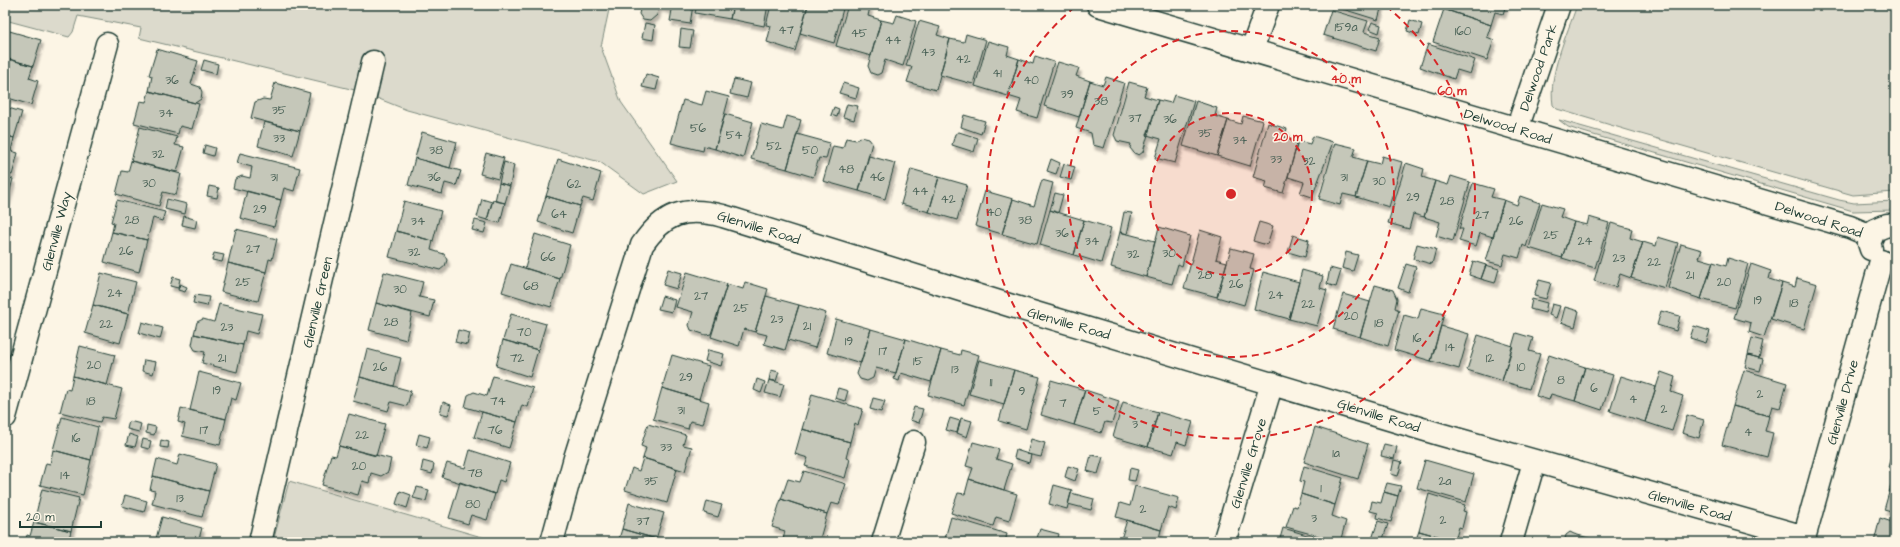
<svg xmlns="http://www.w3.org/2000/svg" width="1900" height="547" font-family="'Architects Daughter',sans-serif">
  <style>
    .green { fill: #dcdacc; stroke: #7e8c80 }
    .building { fill: #c5c7b9; stroke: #1f3d34; filter: url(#shadow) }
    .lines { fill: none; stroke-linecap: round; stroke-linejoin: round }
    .minor-casing { stroke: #1f3d34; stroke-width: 25 }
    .minor { stroke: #fcf5e5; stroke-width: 22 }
    .ring { fill: none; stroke: #d62828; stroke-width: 2; stroke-dasharray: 7 5 }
    .labels { text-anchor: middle; stroke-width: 3; stroke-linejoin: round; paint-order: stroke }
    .number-label { font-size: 12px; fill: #486055 }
    .street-label { font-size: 14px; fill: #1f3d34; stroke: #fcf5e5 }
    .centre { fill: #d62828; stroke: #fcf5e5; stroke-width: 2 }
    .ring-label { font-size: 12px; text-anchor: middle; font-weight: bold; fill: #d62828; stroke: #fcf5e5; stroke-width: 3; stroke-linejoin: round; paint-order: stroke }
  </style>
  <defs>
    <filter id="shadow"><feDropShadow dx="2.5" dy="4.5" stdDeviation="1" flood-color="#0004"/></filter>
  </defs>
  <rect width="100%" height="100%" fill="#fcf5e5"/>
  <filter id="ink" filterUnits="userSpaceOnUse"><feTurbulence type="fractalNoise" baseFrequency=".025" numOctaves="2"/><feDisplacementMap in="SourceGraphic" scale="8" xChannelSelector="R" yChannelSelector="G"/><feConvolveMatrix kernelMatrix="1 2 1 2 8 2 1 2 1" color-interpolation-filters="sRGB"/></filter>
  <g filter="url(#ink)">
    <!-- green -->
    <path class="green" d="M5 5H610L601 47 621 102 677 181 644 194 600 162 407 110 359 91 139 38 141 28 78 16 73 32 69 37 5 20Z
      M1577 5H1895V192L1853 195 1634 132 1557 109 1553 105C1548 73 1567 35 1577 5Z
      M1559 120 1839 200 1854 203 1895 201V210L1853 211 1580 131 1568 127Z
      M289 481 499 542H273Z"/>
    <!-- building -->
    <path class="building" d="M641 5H659L657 15 650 21 643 20 639 14Z
      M659 5H693L690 24 670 21 672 10 659 7Z
      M697 5H733L730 19 695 13Z
      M733 5H768L764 26 730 19Z
      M771 5H808L795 51 767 42 771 26 766 25Z
      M808 5H844L834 43 800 33Z
      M848 5H862L870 7 868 16 881 20 871 56 836 46Z
      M1330 5H1382L1378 20Z
      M1448 5H1506L1503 14 1495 12 1491 25 1446 10Z
      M1444 9 1491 25 1487 37 1494 40 1487 60 1433 42Z
      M1331 10 1368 21 1364 32 1380 37 1376 51 1323 35Z
      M897 15 916 21 903 66 885 60 881 73 877 75 871 73 868 66 881 20 894 23Z
      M1410 20 1422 24 1419 35 1407 31Z
      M919 21 940 27 937 35 950 39 936 90 907 82 912 67 906 66Z
      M1372 22 1381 25 1379 33 1369 29Z
      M645 23 655 25 653 40 642 38Z
      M681 29 693 31 690 48 679 47Z
      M6 30 41 40 33 66 5 58Z
      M966 34 986 40 973 84 940 75 950 39 964 42Z
      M988 41 1009 47 1007 55 1019 59 1008 96 975 86Z
      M1428 44 1475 60 1470 74 1457 70 1454 79 1420 67Z
      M157 49 198 61 191 84 200 87 202 92 201 99 195 103 149 91 152 76 149 75Z
      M1035 56 1054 62 1037 118 1017 112 1021 100 1008 96 1019 59 1033 64Z
      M5 58 33 66 29 78 38 81 31 105 5 97Z
      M204 60 218 64 216 74 201 70Z
      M1058 62 1079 68 1076 76 1090 81 1079 117 1044 106Z
      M646 74 659 78 656 90 642 87Z
      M1106 77 1124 83 1104 148 1093 145 1091 133 1076 128 1090 81 1103 85Z
      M734 79 751 83 747 98 730 94Z
      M1129 82 1147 87 1144 96 1158 100 1143 152 1139 155 1134 153 1130 148 1131 144 1117 141 1114 135Z
      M275 83 310 93 300 131 251 118 255 102 263 99 270 100Z
      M843 83 859 88 856 98 839 93Z
      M149 91 199 104 192 129 180 126 178 134 134 123 140 101 146 102Z
      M706 91 729 97 715 149 704 146 703 151 671 143 683 100 702 105Z
      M1174 95 1194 101 1175 163 1155 158 1161 139 1147 135 1158 100 1171 103Z
      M1196 101 1217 108 1215 116 1228 120 1217 156 1183 146Z
      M847 104 858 106 854 120 843 117Z
      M5 107 22 112 14 138 5 135Z
      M834 107 839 109 837 117 831 115Z
      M725 114 753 122 743 158 715 149Z
      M964 115 985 121 981 134 961 127Z
      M787 116 801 120 787 169 751 159 761 124 783 130Z
      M1243 116 1263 121 1250 166 1217 156 1228 120 1241 124Z
      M264 122 300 131 293 156 258 146Z
      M1268 123 1287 129 1284 137 1298 141 1283 193 1265 188 1267 181 1253 177Z
      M140 127 177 137 175 145 184 147 177 172 131 161Z
      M422 132 457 142 450 168 415 158Z
      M959 132 978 138 974 152 952 145 955 134Z
      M797 134 830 143 826 159 819 158 813 177 787 169Z
      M5 135 14 138 11 151 18 153 12 175 5 173Z
      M1313 136 1333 142 1312 197 1300 193 1304 182 1288 177 1298 141 1310 144Z
      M861 137 869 139 872 143 859 191 823 181 833 146 843 148 846 138 856 140Z
      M1335 143 1356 148 1353 157 1367 161 1356 197 1343 194 1340 205 1319 199Z
      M205 145 215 148 213 156 203 153Z
      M240 153 300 168 294 191 284 188 281 200 233 188 235 179 242 176 250 178 252 167 237 163Z
      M486 153 504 158 498 179 480 174Z
      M869 156 895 163 885 199 859 191Z
      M1382 156 1402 162 1389 207 1356 197 1367 161 1380 164Z
      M415 158 461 171 456 186 445 183 442 194 408 185Z
      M558 159 601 173 593 201 583 198 580 206 546 196Z
      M1051 159 1060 163 1056 174 1047 171Z
      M131 161 181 174 176 195 163 192 159 206 116 194 122 171 128 172Z
      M504 162 514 165 510 186 499 183Z
      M1406 163 1424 169 1422 177 1435 181 1424 217 1413 214 1409 229 1388 223Z
      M1064 164 1075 167 1071 180 1060 177Z
      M911 169 939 177 929 212 901 204Z
      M5 176 13 179 7 202H5Z
      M1451 176 1470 182 1453 241 1436 236 1440 222 1424 217 1435 181 1448 185Z
      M939 177 967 185 957 220 929 212Z
      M1042 180 1053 183 1037 244 1002 234 1013 199 1034 206Z
      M499 183 510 186 505 203 495 201Z
      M1473 183 1494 189 1491 197 1504 200 1493 237 1480 233 1476 246 1459 241 1463 229H1459Z
      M209 186 219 188 217 198 207 196Z
      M247 191 281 200 274 227 240 218Z
      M985 191 1013 199 1002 234 975 226Z
      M1055 193 1063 195 1058 213 1050 210Z
      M546 196 580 206 572 233 538 222Z
      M1520 196 1540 203 1526 247 1523 245 1519 258 1505 254 1502 265 1486 261 1504 200 1517 205Z
      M167 199 187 204 185 214 165 209Z
      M482 199 492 202 487 220 477 217Z
      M117 200 165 212 162 221 153 218 147 240 112 232 114 223 111 222Z
      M493 200 505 203 500 223 487 220Z
      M404 201 441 211 433 241 396 231Z
      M1542 203 1563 209 1560 217 1574 222 1562 258 1529 248Z
      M1050 210 1084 220 1074 255 1040 245Z
      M1124 212 1132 213 1127 234 1120 232Z
      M184 216 197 220 195 228 182 225Z
      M1589 217 1609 223 1595 268 1562 258 1574 222 1587 225Z
      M475 220 487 223 484 233 472 230Z
      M1084 220 1111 228 1101 263 1074 255Z
      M1259 222 1273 226 1267 245 1253 241Z
      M1611 223 1632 229 1630 238 1643 242 1631 278 1620 274 1616 287 1594 281Z
      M1159 227 1190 236 1182 266 1178 264 1172 284 1146 277Z
      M236 229 277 239 272 260 269 259 266 272 228 263Z
      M1200 230 1222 237 1216 259 1227 262 1217 297 1184 288Z
      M396 231 433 241 431 250 444 254 447 260 445 266 440 270 389 257Z
      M112 232 147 240 139 272 104 262Z
      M1120 232 1155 241 1146 277 1111 267Z
      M535 234 570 245 560 279 525 268Z
      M1293 235 1309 240 1305 257 1288 252Z
      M1658 237 1678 243 1665 288 1631 278 1643 242 1656 246Z
      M1417 244 1436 249 1432 264 1413 259Z
      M1681 244 1702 250 1699 258 1713 262 1701 299 1668 288Z
      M1231 248 1254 254 1250 269 1254 270 1244 305 1217 297Z
      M1346 252 1358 255 1353 271 1342 268Z
      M214 253 224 255 222 262 212 260Z
      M1728 258 1748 264 1735 308 1701 299 1713 262 1726 266Z
      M1473 261 1486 265 1481 279 1469 275Z
      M228 263 266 272 258 301 221 292Z
      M511 264 560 279 551 307 502 292Z
      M1406 264 1416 267 1408 292 1398 288Z
      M1751 264 1771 271 1769 279 1782 283 1764 337 1749 332 1751 323 1734 318Z
      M1486 265 1499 269 1495 283 1481 279Z
      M1330 268 1341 271 1336 287 1327 284Z
      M668 269 682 273 677 289 663 285Z
      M1302 270 1323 276 1320 288 1327 290 1317 326 1289 319Z
      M384 272 423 282 419 297 434 300 430 317 376 303Z
      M687 272 727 284 711 334 706 335 691 330 689 325 693 312 676 307Z
      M1263 272 1299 282 1289 319 1254 309Z
      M101 273 136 282 128 314 93 305Z
      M173 277 180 279 178 288 170 286Z
      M1797 278 1817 284 1804 329 1771 319 1782 283 1795 287Z
      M1539 280 1551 283 1546 299 1534 296Z
      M745 282 768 289 755 332 744 329 739 346 711 337 727 284 743 289Z
      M180 284 187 287 185 292 178 290Z
      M1375 285 1393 290 1397 299 1395 308 1399 310 1388 346 1360 337Z
      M1343 294 1370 302 1360 337 1333 329Z
      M195 295 209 297 207 306 193 303Z
      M662 296 675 300 672 312 658 309Z
      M766 296 799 305 785 350 764 344 767 335 755 332Z
      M1532 299 1547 303 1545 313 1530 309Z
      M376 303 412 313 406 340 369 330Z
      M219 304 262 314 257 334 246 331 243 345 194 334 197 322 203 319 214 322Z
      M1552 304 1560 306 1556 318 1549 315Z
      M93 305 128 314 120 343 85 333Z
      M799 305 826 313 815 348 788 340Z
      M1565 307 1579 311 1575 327 1561 322Z
      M1421 308 1444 314 1431 361 1394 350 1404 315 1418 319Z
      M1661 311 1680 316 1676 331 1657 325Z
      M511 314 546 324 538 350 503 340Z
      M836 319 871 329 861 363 827 353Z
      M142 322 163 328 160 339 139 333Z
      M1441 326 1469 334 1459 369 1431 361Z
      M1694 326 1710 331 1706 343 1690 338Z
      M871 329 906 339 896 373 876 368 873 378 867 381 860 379 857 374Z
      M458 330 470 333 467 345 455 342Z
      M1516 333 1533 338 1529 351 1540 354 1529 389 1502 381Z
      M194 334 243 345 237 372 202 363 205 352 195 350 192 345Z
      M1478 335 1513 346 1502 381 1467 370Z
      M1752 338 1763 341 1759 358 1748 355Z
      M906 339 941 350 931 382 901 373 899 381 894 379Z
      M503 340 538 350 530 377 496 366Z
      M80 346 115 355 107 385 73 376Z
      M367 349 401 358 394 386 360 377Z
      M708 350 724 354 721 366 705 361Z
      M941 350 960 355 961 350 979 355 964 405 928 395Z
      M672 355 709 366 699 399 662 388Z
      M1549 355 1585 367 1575 401 1551 394 1549 400 1536 396Z
      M1748 355 1763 359 1760 371 1745 367Z
      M144 360 156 362 153 374 142 371Z
      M979 360 1014 370 1004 404 969 394Z
      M1585 367 1613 375 1602 410 1575 401Z
      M771 370 779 372 776 381 769 380Z
      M1014 370 1040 377 1026 429 999 421Z
      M1744 370 1787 383 1780 408 1772 406 1769 416 1733 406Z
      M199 372 241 383 236 400 231 398 226 419 190 410Z
      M1661 372 1675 377 1671 392 1683 396 1672 431 1645 422Z
      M73 376 122 389 114 419 102 417 100 422 60 412 66 389 70 390Z
      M493 376 533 388 528 407 522 405 517 422 465 407 468 395 474 392 487 396Z
      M1621 376 1656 387 1645 422 1610 411Z
      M360 377 411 391 407 406 391 402 388 411 353 401Z
      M757 379 765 382 761 393 754 390Z
      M769 380 784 384 780 397 765 393Z
      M1051 380 1085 390 1074 425 1041 415Z
      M662 388 709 402 703 424 690 421 688 429 653 419Z
      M838 388 848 391 845 401 835 398Z
      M1085 390 1119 401 1112 423 1105 422 1101 433 1074 425Z
      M812 394 863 409 858 425 855 423 850 442 802 429Z
      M873 398 885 401 881 412 870 409Z
      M443 402 451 405 448 415 440 413Z
      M1123 402 1158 412 1148 447 1113 437Z
      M1733 406 1769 416 1765 431 1773 433 1767 457 1722 445Z
      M914 407 923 409 919 423 910 420Z
      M181 408 226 419 220 445 182 436 185 424 178 422Z
      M482 412 517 422 509 448 474 437Z
      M1158 412 1193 422 1186 445 1177 442 1173 454 1148 447Z
      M349 414 385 424 376 456 339 446Z
      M1687 415 1704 420 1699 438 1682 433Z
      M62 417 98 427 91 460 53 450Z
      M950 418 960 421 957 433 946 430Z
      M961 418 972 421 967 437 957 433Z
      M129 421 141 424 139 432 127 429Z
      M648 424 686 435 683 445 692 447 685 471 643 458 646 448 641 446Z
      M147 425 156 427 154 435 146 433Z
      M1315 427 1368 444 1358 479 1304 462Z
      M802 429 850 442 846 458 850 459 845 478 805 466 808 458 795 454Z
      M129 434 138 437 135 447 126 445Z
      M419 434 430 437 427 448 416 445Z
      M143 439 151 441 149 449 141 447Z
      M1031 439 1045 443 1041 457 1027 454Z
      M161 440 169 442 168 448 160 447Z
      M973 442 999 449 996 459 1012 464 1004 490 969 479 973 468 966 466Z
      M1895 443V469L1888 467Z
      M1384 444 1397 447 1394 459 1381 456Z
      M339 446 391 459 388 472 381 476 371 473 369 483 362 481 358 495 322 485 331 455 336 456Z
      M53 450 91 460 83 495 40 485 46 463 50 464Z
      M470 450 510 463 504 482 499 480 495 494 442 477 447 463 465 468Z
      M1016 450 1031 455 1029 463 1014 458Z
      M180 454 216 464 209 491 153 476 157 459 177 465Z
      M1091 455 1103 457 1098 474 1087 471Z
      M643 458 677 469 667 503 625 490 632 468 639 471Z
      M1394 460 1402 462 1398 476 1391 474Z
      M1425 460 1474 474 1466 502 1417 488Z
      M423 461 434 464 432 474 421 471Z
      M1068 466 1079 469 1075 481 1065 477Z
      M1304 466 1343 478 1335 505 1301 494 1304 482 1300 481Z
      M1130 468 1138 470 1135 481 1128 480Z
      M804 471 846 484 839 505 831 503 827 514 781 499 788 479 800 482Z
      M1895 471V483L1892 482Z
      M153 476 209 491 202 517 152 504 155 491 150 490Z
      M969 479 1017 494 1009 521 996 517 993 526 951 513 958 493 965 494Z
      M460 482 495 494 487 520 471 515 468 524 449 518Z
      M1892 482 1895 483V513L1884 510Z
      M1387 483 1401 486 1398 496 1384 492Z
      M1054 485 1072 490 1067 509 1049 504Z
      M1135 486 1179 498 1176 510 1168 507 1161 530 1116 517 1120 503 1130 506Z
      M417 487 429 490 426 501 413 498Z
      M42 489 79 498 71 531 34 522Z
      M400 491 411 495 407 508 396 504Z
      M1384 492 1398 496 1391 522 1377 518 1378 513 1370 511 1372 501 1381 503Z
      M1071 493 1094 499 1091 510 1068 504Z
      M1301 494 1335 505 1332 516 1346 521 1340 542 1286 527 1293 506 1297 507Z
      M1429 494 1465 505 1463 511 1466 512 1462 528 1459 527 1455 541 1419 531Z
      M125 495 147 501 144 512 122 506Z
      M781 499 827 514 819 542 783 540 785 531 772 527Z
      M707 501 722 505 718 517 704 513Z
      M629 503 664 513 656 539 622 529Z
      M162 517 202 528 198 542H155Z
      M951 517 1007 534 1005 542H944Z
      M1880 518 1895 523V542H1874Z
      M1127 520 1161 530 1158 542H1120Z
      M1378 521 1388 524 1382 542H1371Z
      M34 522 71 531 68 542H25L27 535 30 536Z
      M1283 528 1324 540 1323 542H1279Z
      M622 529 656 539 666 542H618Z
      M1040 529 1059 534 1057 542 1036 541Z
      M1419 531 1455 541V542H1415Z
      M1570 532 1574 534 1603 542H1564L1566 535Z"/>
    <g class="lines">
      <!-- minor casing -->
      <g class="minor-casing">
        <path id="minor" d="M1098 5 1850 227 1871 236
          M1252 49 1268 5
          M1517 129 1559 5
          M1871 249 1869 243 1875 230 1887 225 1895 226
          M5 417 107 44
          M260 542 373 62
          M552 542 575 458 642 245C664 213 685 206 723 216L1012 306 1439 434 1805 537
          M883 542 914 442
          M1224 542 1272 383
          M1511 542 1534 462
          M1803 542 1881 261"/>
      </g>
      <!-- minor -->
      <use href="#minor" class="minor"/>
    </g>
  </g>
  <!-- distance rings -->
  <circle cx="1231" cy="194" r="81" fill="#d62828" fill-opacity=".12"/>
  <g class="ring">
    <circle cx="1231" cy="194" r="81"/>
    <circle cx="1231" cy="194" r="163"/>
    <path d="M1386 6A244 244 0 1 1 1076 6"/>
  </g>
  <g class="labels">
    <!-- number labels -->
    <g class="number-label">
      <text x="1346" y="31">159a</text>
      <text x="786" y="34">47</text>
      <text x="1463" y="35">160</text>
      <text x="859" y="37">45</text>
      <text x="893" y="44">44</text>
      <text x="928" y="56">43</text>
      <text x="963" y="63">42</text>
      <text x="997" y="77">41</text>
      <text x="172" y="84">36</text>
      <text x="1031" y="84">40</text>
      <text x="1067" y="98">39</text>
      <text x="1101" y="105">38</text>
      <text x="279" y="114">35</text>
      <text x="166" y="117">34</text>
      <text x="1135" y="122">37</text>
      <text x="1170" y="123">36</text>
      <text x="698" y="132">56</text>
      <text x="1205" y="137">35</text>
      <text x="734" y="139">54</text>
      <text x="279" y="142">33</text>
      <text x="1240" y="144">34</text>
      <text x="774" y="150">52</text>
      <text x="436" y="154">38</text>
      <text x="810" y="154">50</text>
      <text x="158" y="158">32</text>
      <text x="1276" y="163">33</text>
      <text x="1309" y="165">32</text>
      <text x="846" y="173">48</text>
      <text x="274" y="181">31</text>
      <text x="434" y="181">36</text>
      <text x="877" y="181">46</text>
      <text x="1344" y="181">31</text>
      <text x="1379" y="185">30</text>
      <text x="149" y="187">30</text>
      <text x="574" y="188">62</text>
      <text x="920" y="195">44</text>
      <text x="1413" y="201">29</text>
      <text x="948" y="203">42</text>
      <text x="1447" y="205">28</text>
      <text x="260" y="213">29</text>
      <text x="994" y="216">40</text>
      <text x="559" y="218">64</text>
      <text x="1482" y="219">27</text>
      <text x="132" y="224">28</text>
      <text x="1025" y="224">38</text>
      <text x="418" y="225">34</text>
      <text x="1516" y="225">26</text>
      <text x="1062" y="237">36</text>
      <text x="1551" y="239">25</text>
      <text x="1092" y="245">34</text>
      <text x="1585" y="245">24</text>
      <text x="253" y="253">27</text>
      <text x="126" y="255">26</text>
      <text x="414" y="256">32</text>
      <text x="1169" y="257">30</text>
      <text x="1133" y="258">32</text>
      <text x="548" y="261">66</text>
      <text x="1619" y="262">23</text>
      <text x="1654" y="266">22</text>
      <text x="1205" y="279">28</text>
      <text x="1690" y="279">21</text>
      <text x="243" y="286">25</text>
      <text x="1724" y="286">20</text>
      <text x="1236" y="288">26</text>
      <text x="531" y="290">68</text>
      <text x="400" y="293">30</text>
      <text x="115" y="297">24</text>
      <text x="1276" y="299">24</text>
      <text x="701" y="300">27</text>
      <text x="1758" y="304">19</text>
      <text x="1794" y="307">18</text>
      <text x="1308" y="308">22</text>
      <text x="741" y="312">25</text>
      <text x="1351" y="320">20</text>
      <text x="777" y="323">23</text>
      <text x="391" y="326">28</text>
      <text x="1379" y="327">18</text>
      <text x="106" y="328">22</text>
      <text x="807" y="330">21</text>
      <text x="227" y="331">23</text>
      <text x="524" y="336">70</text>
      <text x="1417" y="342">16</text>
      <text x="849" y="345">19</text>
      <text x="1450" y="351">14</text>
      <text x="883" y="355">17</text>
      <text x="222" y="362">21</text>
      <text x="517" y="362">72</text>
      <text x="1490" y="362">12</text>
      <text x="918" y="365">15</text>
      <text x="94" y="369">20</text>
      <text x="380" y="371">26</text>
      <text x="1521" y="371">10</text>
      <text x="955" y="373">13</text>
      <text x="686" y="381">29</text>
      <text x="1561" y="384">8</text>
      <text x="991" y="386">11</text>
      <text x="1594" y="392">6</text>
      <text x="217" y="394">19</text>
      <text x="1022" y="395">9</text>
      <text x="1760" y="398">2</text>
      <text x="1633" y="403">4</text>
      <text x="91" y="405">18</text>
      <text x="498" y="405">74</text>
      <text x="1063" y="407">7</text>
      <text x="1664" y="413">2</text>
      <text x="681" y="414">31</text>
      <text x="1097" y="415">5</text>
      <text x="1135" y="428">3</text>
      <text x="204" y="434">17</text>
      <text x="495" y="434">76</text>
      <text x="1171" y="436">1</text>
      <text x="1748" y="436">4</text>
      <text x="362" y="439">22</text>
      <text x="76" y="442">16</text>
      <text x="666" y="451">33</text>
      <text x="1336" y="457">1a</text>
      <text x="359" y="470">20</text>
      <text x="475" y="477">78</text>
      <text x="65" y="479">14</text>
      <text x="651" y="485">35</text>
      <text x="1445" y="485">2a</text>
      <text x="1321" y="492">1</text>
      <text x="180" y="502">13</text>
      <text x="473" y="508">80</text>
      <text x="1143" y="513">2</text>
      <text x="1314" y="522">3</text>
      <text x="1443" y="524">2</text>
      <text x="643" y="525">37</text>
    </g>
    <!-- street labels -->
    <g class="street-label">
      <text transform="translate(1538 67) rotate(-71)" y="5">Delwood Park</text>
      <text transform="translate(1508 126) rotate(17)" y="5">Delwood Road</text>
      <text transform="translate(1819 219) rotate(18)" y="5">Delwood Road</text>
      <text transform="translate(759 227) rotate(17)" y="5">Glenville Road</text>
      <text transform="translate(56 231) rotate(-75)" y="5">Glenville Way</text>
      <text transform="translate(317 302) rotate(-77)" y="5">Glenville Green</text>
      <text transform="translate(1069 323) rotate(16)" y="5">Glenville Road</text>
      <text transform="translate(1842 402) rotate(-75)" y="5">Glenville Drive</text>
      <text transform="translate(1379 415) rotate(17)" y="5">Glenville Road</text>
      <text transform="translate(1248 463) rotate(-73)" y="5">Glenville Grove</text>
      <text transform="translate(1690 505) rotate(16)" y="5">Glenville Road</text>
    </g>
  </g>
  <circle cx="1231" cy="194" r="6" class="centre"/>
  <g class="ring-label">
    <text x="1346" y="83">40 m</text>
    <text x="1452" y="95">60 m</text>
    <text x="1288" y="141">20 m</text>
  </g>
  <!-- margin -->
  <rect width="1900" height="547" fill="none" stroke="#fcf5e5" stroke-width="20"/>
  <rect x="10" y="10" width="1880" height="527" fill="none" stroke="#1f3d34" stroke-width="1.5" filter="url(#ink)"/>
  <!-- scale -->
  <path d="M20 521v6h81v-6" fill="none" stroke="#1f3d34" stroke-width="2"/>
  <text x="26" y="521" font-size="12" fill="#1f3d34" stroke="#fcf5e5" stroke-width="3" paint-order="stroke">20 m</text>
</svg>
